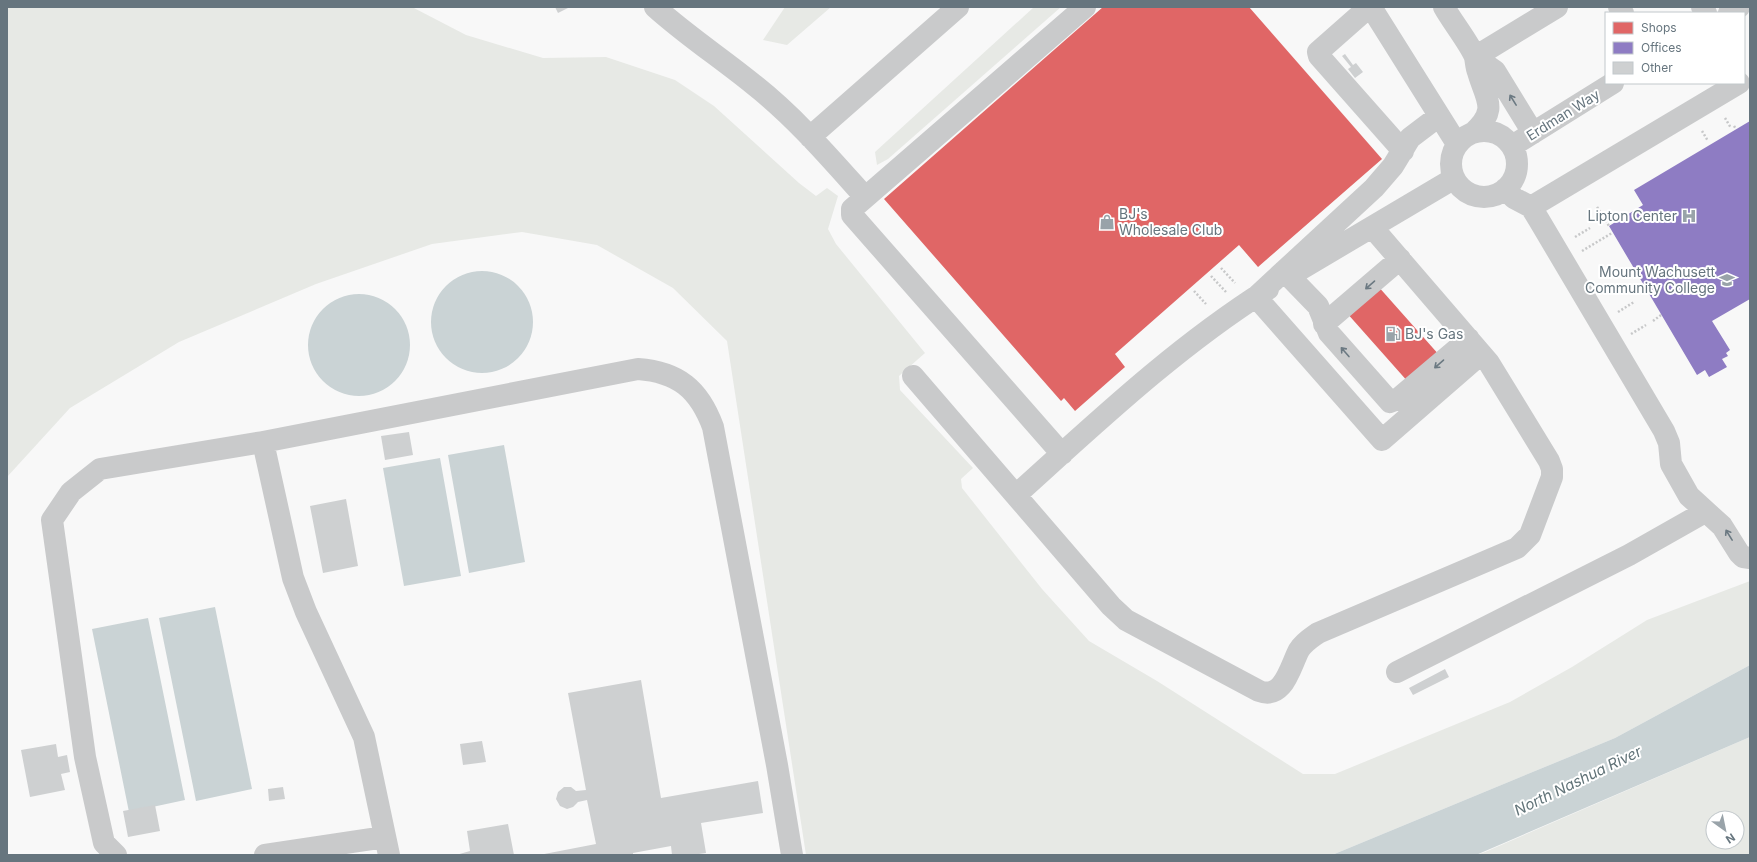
<svg xmlns="http://www.w3.org/2000/svg" width="1757" height="862" font-family="Inter,sans-serif">
  <style>
    .green { fill: #e7e9e5; fill-rule: evenodd }
    .water { fill: #cad3d5 }
    .shops { fill: #e06666 }
    .offices { fill: #8e7cc3 }
    .building { fill: #ced0d1 }
    .lines { fill: none; stroke-linecap: round; stroke-linejoin: round }
    .path { stroke: #c7c8c9; stroke-width: 2.5; stroke-dasharray: 2 2; stroke-linecap: butt }
    .minor { stroke: #c9cacb; stroke-width: 22 }
    .oneway { stroke: #6b7982 }
    .labels { text-anchor: middle; stroke-width: 4; stroke-linejoin: round; paint-order: stroke }
    .street-label { font-size: 14px; fill: #66757e; stroke: #fff }
    .poi-label { font-size: 14px; fill: #66757e; stroke: #fff; text-anchor: start }
    .water-label { font-size: 15px; font-style: italic; fill: #617378; stroke: #fff }
  </style>
  <rect width="100%" height="100%" fill="#f8f8f8"/>
  <!-- green -->
  <path class="green" d="M7 7H412L466 35 543 58 606 57 675 80 714 106 799 183 816 196 827 188 838 196 828 229 836 244 925 353 899 376 900 390 973 468 961 479 962 488 1042 589 1089 641 1157 681 1303 774H1335L1510 702 1572 667 1647 620 1750 581V665L1615 738 1332 855H806L727 341 673 288 597 245 522 232 432 244 316 284 179 342 70 408 7 477Z
    M785 7H831L787 45 763 40Z
    M1034 7H1061L888 159 877 165 875 152Z
    M1750 737V855H1476L1485 852ZM1713 818H1737V842H1713Z"/>
  <!-- water -->
  <path class="water" d="M431 322a51 51 0 1 1 102 0a51 51 0 1 1-102 0Z
    M308 345a51 51 0 1 1 102 0a51 51 0 1 1-102 0Z
    M504 445 525 562 469 573 448 455Z
    M440 458 461 576 404 586 383 468Z
    M215 607 252 789 196 801 159 618Z
    M148 618 185 800 129 812 92 629Z
    M1750 665V737L1476 855H1332L1615 738Z"/>
  <!-- shops -->
  <path class="shops" d="M1103 7H1249L1382 159 1258 267 1239 245 1115 354 1125 367 1075 411 1064 398 1061 401 884 199Z
    M1377 285 1440 356 1409 383 1346 312Z"/>
  <!-- offices -->
  <path class="offices" d="M1750 121V299L1712 321 1730 350 1726 353 1728 356 1722 359 1727 367 1709 377 1705 370 1697 375 1609 226 1643 205 1634 190Z"/>
  <!-- building -->
  <path class="building" d="M555 7H570L558 13Z
    M1345 54 1353 65 1356 63 1363 72 1355 78 1348 69 1351 67 1342 56Z
    M409 432 413 455 385 460 381 436Z
    M346 499 358 566 323 573 310 506Z
    M1445 669 1449 677 1413 695 1409 688Z
    M641 680 661 798 758 781 763 813 701 823 706 853 692 855H672L671 846 633 853V855H539L596 844 587 800 578 802 573 807 567 809 560 806 556 799 558 792 564 787H571L576 791 586 790 568 693Z
    M482 741 486 762 463 765 460 744Z
    M56 744 58 757 67 755 70 772 61 774 65 790 30 797 21 750Z
    M283 787 285 799 269 801 268 789Z
    M155 805 160 831 128 837 123 811Z
    M508 824 514 855H456L470 851 467 831Z"/>
  <g class="lines">
    <!-- path -->
    <path class="path" d="M1725 118 1731 128
      M1734 126 1736 129
      M1702 131 1708 141
      M1597 207 1609 226
      M1575 237 1590 228
      M1582 251 1612 233
      M1221 268 1235 283
      M1211 276 1226 292
      M1194 291 1206 304
      M1618 312 1634 302
      M1653 321 1661 315
      M1631 334 1646 325"/>
    <!-- minor -->
    <path class="minor" d="M655 7C686 35 721 58 753 84 795 117 830 158 865 197
      M1369 7 1318 52 1319 56 1403 151
      M1371 7 1457 144
      M1444 7C1451 20 1470 44 1475 57 1476 62 1476 67 1478 72 1486 100 1499 109 1473 133
      M1619 7 1623 13
      M1702 7 1706 13
      M1729 13 1739 7
      M1475 57 1495 71 1533 133
      M1475 57 1557 7
      M1439 116 1410 138 1393 166 1374 188 1256 297 1382 440 1481 354
      M1451 164a33 33 0 1 1 66 0a33 33 0 1 1-66 0Z
      M810 137 958 7
      M1512 146 1613 83
      M1505 189 1514 198 1531 207 1539 220 1664 431 1669 443 1671 464 1689 496 1722 526 1739 553 1743 557 1750 558
      M1531 207 1739 83
      M1301 269 1453 179
      M1284 271 1318 306 1329 333 1390 402 1398 399 1469 339
      M1324 324 1400 259
      M913 376 1111 606 1126 620 1259 691C1284 700 1290 667 1299 650 1304 642 1311 638 1318 633L1517 548 1530 535 1552 477V469L1549 461 1489 363 1372 227
      M1062 454 852 215V209L1085 7
      M1016 495C1097 422 1176 347 1268 289
      M1397 672 1629 555 1705 512
      M116 855 104 843 85 757 52 520 71 492 100 469 263 442
      M265 855 385 837
      M389 855 364 737 306 612 293 578 263 442 638 369C678 372 699 389 713 427L777 765 792 855"/>
  </g>
  <!-- one-way arrows -->
  <defs><path id="oneway-shaft" d="M-6 0H5M1.5-3L5.5 0L1.5 3" fill="none" stroke-width="1.6" stroke-linecap="round" stroke-linejoin="round"/></defs>
  <g class="oneway">
    <use href="#oneway-shaft" transform="translate(1513 100) rotate(-122)"/>
    <use href="#oneway-shaft" transform="translate(1370 285) rotate(139)"/>
    <use href="#oneway-shaft" transform="translate(1345 352) rotate(-131)"/>
    <use href="#oneway-shaft" transform="translate(1439 364) rotate(139)"/>
    <use href="#oneway-shaft" transform="translate(1729 535) rotate(-122)"/>
  </g>
  <!-- icons -->
  <defs>
    <g id="hospital-bare" transform="scale(1.2)"><path d="M-5-5h3v3.5h4V-5h3V5h-3V1.5h-4V5h-3Z" fill="#99a3a9" stroke="#fff" stroke-width="2.5" paint-order="stroke"/></g>
    <g id="shop-bare" transform="scale(1.2)"><path d="M-5-2.5h2.3a2.7 3.5 0 0 1 5.4 0H5L5.5 6h-11ZM-1.5-2.5h3a1.5 2.3 0 0 0-3 0Z" fill="#99a3a9" stroke="#fff" stroke-width="2.5" paint-order="stroke"/></g>
    <g id="university-bare" transform="scale(1.2)"><path d="M0-5L7-2L0 1L-7-2ZM-4 1L0 2.5L4 1V4Q0 6-4 4Z" fill="#99a3a9" stroke="#fff" stroke-width="2.5" paint-order="stroke"/></g>
    <g id="fuel-bare" transform="scale(1.2)"><path d="M-5.5-6h7V0h2V4h1.3V-2.5L3-4.5l.8-.8L6-3V5H2.5V1h-1V6h-7ZM-4.2-4.7v3.2H.2V-4.7Z" fill="#99a3a9" stroke="#fff" stroke-width="2.5" paint-order="stroke"/></g>
  </defs>
  <g fill-rule="evenodd">
    <use href="#hospital-bare" x="1689" y="216"/>
    <use href="#shop-bare" x="1107" y="222"/>
    <use href="#university-bare" x="1727" y="280"/>
    <use href="#fuel-bare" x="1393" y="334"/>
  </g>
  <g class="labels">
    <!-- street labels -->
    <g class="street-label">
      <text transform="translate(1563 115) rotate(-32)" y="5">Erdman Way</text>
    </g>
    <!-- poi labels -->
    <g class="poi-label">
      <text x="1119" y="219">BJ's<tspan x="1119" dy="16">Wholesale Club</tspan></text>
      <text x="1677" y="221" text-anchor="end">Lipton Center</text>
      <text x="1715" y="277" text-anchor="end">Mount Wachusett<tspan x="1715" dy="16">Community College</tspan></text>
      <text x="1405" y="339">BJ's Gas</text>
    </g>
    <!-- water labels -->
    <g class="water-label">
      <text transform="translate(1578 781) rotate(-26)" y="5">North Nashua River</text>
    </g>
  </g>
  <!-- border -->
  <rect width="1757" height="862" fill="none" stroke="#66757e" stroke-width="16"/>
  <!-- legend -->
  <rect x="1605" y="12" width="140" height="72" fill="#ffffff" stroke="#c2c8cb"/>
  <rect x="1613" y="22" width="20" height="12" fill="#e06666" stroke="#c2c8cb"/>
  <text x="1641" y="32" font-size="12" fill="#66757e">Shops</text>
  <rect x="1613" y="42" width="20" height="12" fill="#8e7cc3" stroke="#c2c8cb"/>
  <text x="1641" y="52" font-size="12" fill="#66757e">Offices</text>
  <rect x="1613" y="62" width="20" height="12" fill="#ced0d1" stroke="#c2c8cb"/>
  <text x="1641" y="72" font-size="12" fill="#66757e">Other</text>
  <!-- north arrow -->
  <g transform="translate(1725 830) rotate(147)"><circle r="19" fill="#ffffff" stroke="#c2c8cb"/>
  <path d="M0-3L7 15L0 10L-7 15Z" fill="#99a3a9"/>
  <text y="-6" font-size="11" font-weight="bold" text-anchor="middle" fill="#66757e">N</text>
  </g>
</svg>
